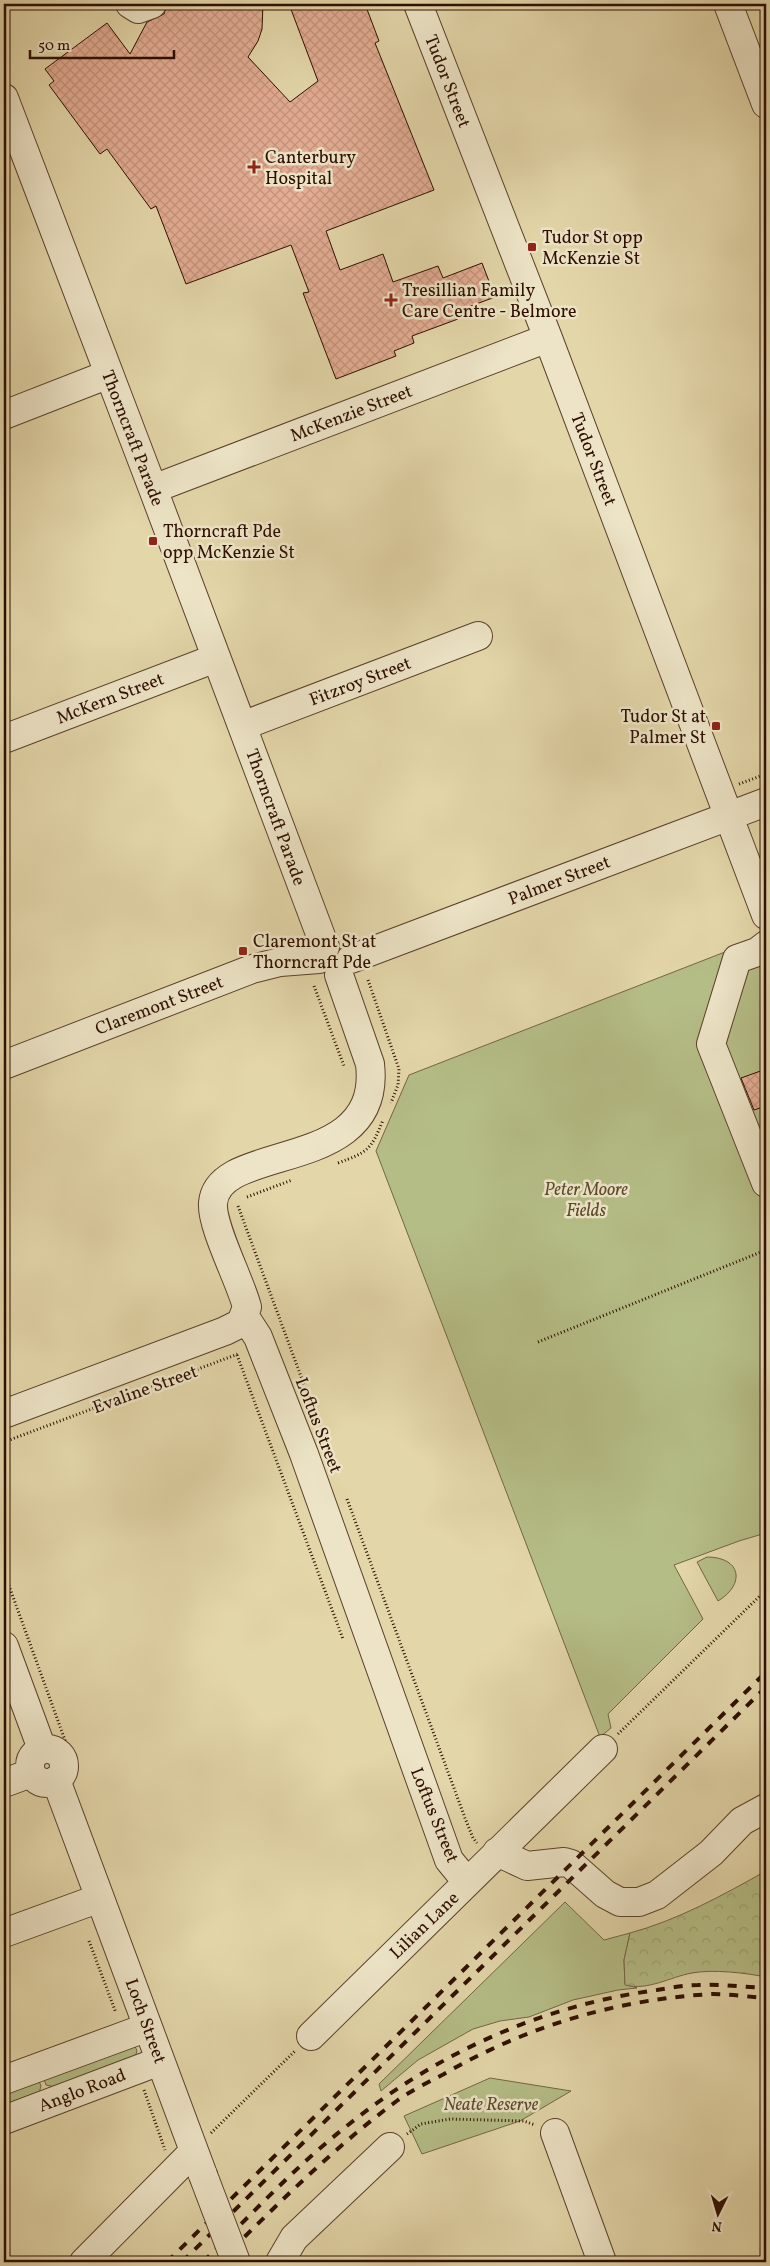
<svg xmlns="http://www.w3.org/2000/svg" width="770" height="2266" font-family="Vollkorn,serif">
  <style>
    .green { fill: #b5bd86; stroke: #726643 }
    .forest { fill: url(#forest-crowns); stroke: #726643 }
    .building { fill: url(#building-cross-hatch); stroke: #2e0e00 }
    .lines { fill: none; stroke-linecap: round; stroke-linejoin: round }
    .minor-casing { stroke: #5b402a; stroke-width: 30 }
    .path { stroke: #2e0e00; stroke-width: 3; stroke-dasharray: 1 2.5; stroke-linecap: butt }
    .minor { stroke: #ede4c7; stroke-width: 28 }
    .rail { stroke: #2e0e00; stroke-width: 4; stroke-dasharray: 9 9; stroke-linecap: butt }
    .minor-bridge-casing { stroke: #5b402a; stroke-width: 30; stroke-linecap: butt }
    .minor-bridge { stroke: #ede4c7; stroke-width: 28 }
    .poi-dot { fill: #8f2418; stroke: #ede4c7; stroke-width: 2 }
    .labels { text-anchor: middle; stroke-width: 5; stroke-linejoin: round; paint-order: stroke }
    .street-label { font-size: 18px; fill: #2e0e00; stroke: #ede4c7 }
    .poi-label { font-size: 18px; fill: #2e0e00; stroke: #ede4c7; text-anchor: start }
    .park-label { font-size: 18px; font-style: italic; fill: #5d4b2f; stroke: #ede4c7 }
  </style>
  <defs>
    <pattern id="forest-crowns" width="20" height="18" patternUnits="userSpaceOnUse" patternTransform="scale(1.25)"><rect width="20" height="18" fill="#b5bd86"/><path d="M2 6a3 3 0 1 1 6 0M12 15a3 3 0 1 1 6 0" fill="none" stroke="#9ca172"/></pattern>
    <pattern id="building-cross-hatch" width="8" height="8" patternUnits="userSpaceOnUse" patternTransform="scale(1.25)"><rect width="8" height="8" fill="#e3ac93"/><path d="M0 0l8 8M0 8l8-8" fill="none" stroke="#c3937d"/></pattern>
  </defs>
  <rect width="100%" height="100%" fill="#e3d6a9"/>
  <filter id="stains"><feTurbulence type="fractalNoise" baseFrequency=".004" numOctaves="4"/><feColorMatrix values="0 0 0 0 .2 0 0 0 0 .09 0 0 0 0 .02 0 0 0 .5 -.17"/></filter>
  <radialGradient id="worn" r=".72"><stop offset=".6" stop-color="#630" stop-opacity="0"/><stop offset="1" stop-color="#630" stop-opacity=".3"/></radialGradient>
  <!-- green -->
  <path class="green" d="M766 936V1533L739 1541 674 1565 703 1619 608 1714 611 1728 600 1737 376 1151 409 1075Z
    M707 1557C741 1557 746 1584 718 1601L697 1562Z
    M565 1902 604 1940 630 1933 624 1960 625 1984 637 1988 618 1990 573 2000 529 2017 500 2021 473 2029 418 2060 381 2091 379 2084Z
    M135 2046 137 2051 135 2057 55 2087 46 2085 44 2079Z
    M490 2078 571 2091 520 2121 422 2154 404 2116Z
    M39 2081 41 2086 39 2093 4 2107V2088Z"/>
  <!-- forest -->
  <path class="forest" d="M766 1871V1977C746 1973 713 1969 692 1973 670 1977 648 1991 625 1985L624 1960 630 1933C678 1920 723 1895 766 1871Z"/>
  <!-- building -->
  <path class="building" d="M167 4H263L262 29 258 41 248 57 290 102 318 81 289 4H365L379 41 375 43 434 190 326 231 340 270 383 254 393 282 438 266 443 278 482 263 495 297 455 312 458 319 412 336 414 343 394 351 396 356 336 379 303 293 309 292 291 245 186 284 156 206 151 209 107 149 100 154 49 85 54 81 45 69 107 23 130 54 147 22 164 14Z
    M766 1069V1106L754 1110 741 1078Z"/>
  <g class="lines">
    <!-- minor casing -->
    <g class="minor-casing">
      <path id="minor" d="M130 4 138 9 152 4
        M418 4 548 338 766 915
        M728 4 766 104
        M4 98 153 489 325 947
        M4 415 109 374
        M153 489 548 338
        M242 726 478 636
        M4 739 216 658
        M766 945 757 952 737 959 711 1044 766 1183
        M351 959 766 802
        M4 1065 252 969 280 962 319 959
        M245 1317 258 1337 304 1454 449 1860 467 1882
        M4 1414 225 1331 241 1323 247 1307C240 1280 211 1226 213 1203 218 1141 383 1176 370 1064L339 975
        M4 1646 42 1749
        M30 1766a17 17 0 1 1 34 0a17 17 0 1 1-34 0Z
        M56 1780 203 2175
        M4 1783 31 1773
        M497 1852 527 1866 564 1862 571 1864 605 1894 620 1902H639L657 1895 711 1853 742 1821 766 1808
        M4 1933 100 1898
        M311 2036 603 1749
        M4 2080 148 2027
        M4 2120 160 2061
        M555 2133 602 2262
        M84 2262 194 2151
        M280 2262 294 2238 390 2147"/>
    </g>
    <!-- path -->
    <path class="path" d="M739 784 766 774
      M368 980 399 1069 398 1085 391 1103
      M314 986 344 1066
      M338 1163C368 1152 371 1150 383 1120
      M247 1197 292 1180
      M238 1206 306 1390
      M538 1342 766 1250
      M237 1355 343 1639
      M4 1442 238 1354
      M347 1499 465 1818 473 1838 477 1843
      M4 1572 74 1765
      M618 1734 766 1590
      M89 1941 116 2013
      M144 2090 165 2150
      M211 2133 296 2050
      M407 2134 421 2124 450 2119 524 2121 535 2125"/>
    <!-- minor -->
    <use href="#minor" class="minor"/>
    <!-- rail -->
    <path class="rail" d="M167 2262 766 1672
      M182 2262 766 1687
      M203 2262C249 2217 293 2169 343 2129 435 2054 539 2006 657 1990 670 1988 684 1985 698 1985 721 1984 744 1987 766 1988
      M219 2262C276 2206 333 2148 398 2100 412 2090 429 2082 444 2074 527 2026 618 1999 713 1994 731 1994 749 1997 766 1998"/>
    <!-- minor-bridge casing -->
    <g class="minor-bridge-casing">
      <path id="minor-bridge" d="M203 2175 236 2262"/>
    </g>
    <!-- minor-bridge -->
    <use href="#minor-bridge" class="minor-bridge"/>
  </g>
  <!-- markers -->
  <g class="poi-dot">
    <path d="M251.5 159.5h5v5h5v5h-5v5h-5v-5h-5v-5h5z"/>
    <rect x="527" y="242" width="10" height="10" rx="2.5"/>
    <path d="M388.5 292.5h5v5h5v5h-5v5h-5v-5h-5v-5h5z"/>
    <rect x="148" y="536" width="10" height="10" rx="2.5"/>
    <rect x="711" y="721" width="10" height="10" rx="2.5"/>
    <rect x="238" y="946" width="10" height="10" rx="2.5"/>
  </g>
  <g class="labels">
    <!-- street labels -->
    <g class="street-label">
      <text transform="translate(448 81) rotate(69)" y="6">Tudor Street</text>
      <text transform="translate(351 413) rotate(-21)" y="6">McKenzie Street</text>
      <text transform="translate(133 438) rotate(69)" y="6">Thorncraft Parade</text>
      <text transform="translate(594 459) rotate(69)" y="6">Tudor Street</text>
      <text transform="translate(360 681) rotate(-21)" y="6">Fitzroy Street</text>
      <text transform="translate(110 698) rotate(-21)" y="6">McKern Street</text>
      <text transform="translate(276 817) rotate(70)" y="6">Thorncraft Parade</text>
      <text transform="translate(559 880) rotate(-21)" y="6">Palmer Street</text>
      <text transform="translate(159 1005) rotate(-21)" y="6">Claremont Street</text>
      <text transform="translate(145 1389) rotate(-20)" y="6">Evaline Street</text>
      <text transform="translate(319 1425) rotate(69)" y="6">Loftus Street</text>
      <text transform="translate(435 1815) rotate(68)" y="6">Loftus Street</text>
      <text transform="translate(424 1925) rotate(-44)" y="6">Lilian Lane</text>
      <text transform="translate(146 2021) rotate(70)" y="6">Loch Street</text>
      <text transform="translate(82 2090) rotate(-21)" y="6">Anglo Road</text>
    </g>
    <!-- poi labels -->
    <g class="poi-label">
      <text x="265" y="163">Canterbury<tspan x="265" dy="21">Hospital</tspan></text>
      <text x="542" y="243">Tudor St opp<tspan x="542" dy="21">McKenzie St</tspan></text>
      <text x="402" y="296">Tresillian Family<tspan x="402" dy="21">Care Centre - Belmore</tspan></text>
      <text x="163" y="537">Thorncraft Pde<tspan x="163" dy="21">opp McKenzie St</tspan></text>
      <text x="706" y="722" text-anchor="end">Tudor St at<tspan x="706" dy="21">Palmer St</tspan></text>
      <text x="253" y="947">Claremont St at<tspan x="253" dy="21">Thorncraft Pde</tspan></text>
    </g>
    <!-- park labels -->
    <g class="park-label">
      <text x="586" y="1195">Peter Moore<tspan x="586" dy="21">Fields</tspan></text>
      <text x="491" y="2110">Neate Reserve</text>
    </g>
  </g>
  <!-- margin -->
  <rect width="770" height="2266" fill="none" stroke="#e3d6a9" stroke-width="20"/>
  <rect x="5" y="5" width="760" height="2256" fill="none" stroke="#2e0e00" stroke-width="2.5"/>
  <rect x="10" y="10" width="750" height="2246" fill="none" stroke="#2e0e00"/>
  <!-- north arrow -->
  <g transform="translate(718 2214) rotate(185)" stroke="#ede4c7" stroke-width="4" paint-order="stroke">
  <path d="M0-4L9 19L0 12L-9 19Z" fill="#2e0e00"/>
  <text y="-8" font-size="14" font-weight="bold" text-anchor="middle" fill="#2e0e00">N</text>
  </g>
  <!-- scale -->
  <path d="M30 50v8h144v-8" fill="none" stroke="#2e0e00" stroke-width="2.5"/>
  <text x="38" y="50" font-size="15" fill="#2e0e00" stroke="#ede4c7" stroke-width="4" paint-order="stroke">50 m</text>
  <rect width="100%" height="100%" filter="url(#stains)"/>
  <rect width="100%" height="100%" fill="url(#worn)"/>
</svg>
